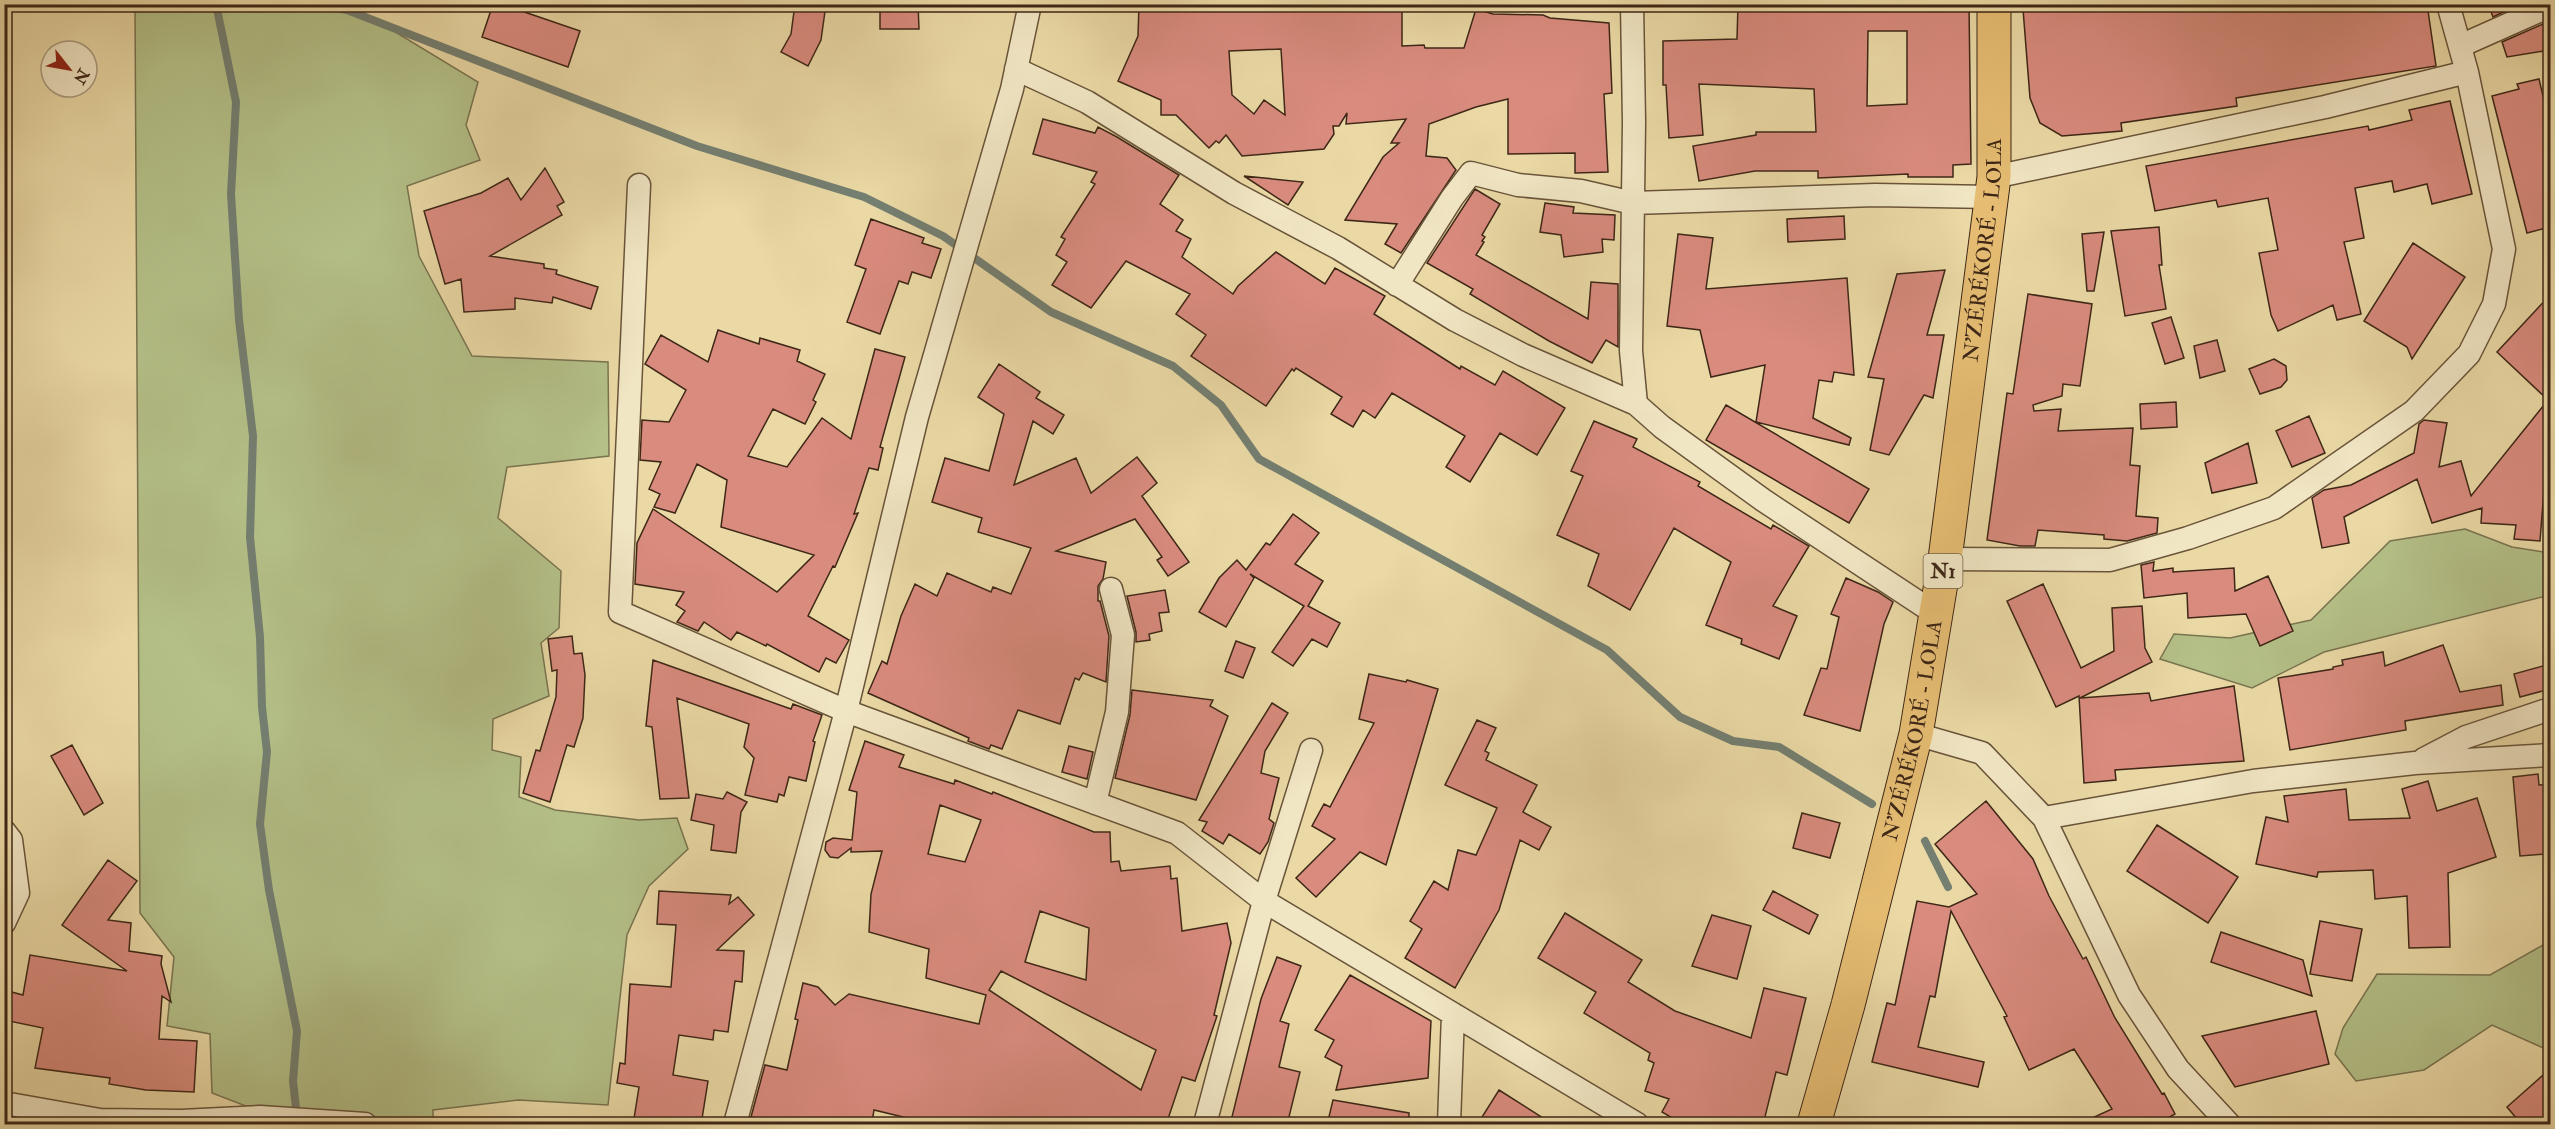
<svg xmlns="http://www.w3.org/2000/svg" width="2555" height="1129" font-family="'IM FELL Double Pica',serif">
  <style>
    .green { fill: #b4c088; stroke: #797450; stroke-width: 1.5 }
    .lines { fill: none; stroke-linecap: round; stroke-linejoin: round }
    .stream { stroke: #747f71; stroke-width: 8 }
    .building { fill: #d98b7e; stroke: #3e2717; stroke-width: 1.5; fill-rule: evenodd }
    .minor-casing { stroke: #69543a; stroke-width: 25 }
    .trunk-casing { stroke: #3e2717; stroke-width: 35 }
    .minor { stroke: #f1e6c4; stroke-width: 22 }
    .trunk { stroke: #e5bc72; stroke-width: 33 }
    .labels { text-anchor: middle; stroke-width: 4.5; stroke-linejoin: round; paint-order: stroke }
    .shield { fill: #f1e6c4; stroke: #74604b; stroke-width: 1.5 }
    .shield-label { font-size: 20px; font-weight: bold; fill: #3e2717 }
    .street-label { font-size: 21px; fill: #3e2717; stroke: #f1e6c4 }
  </style>
  <rect width="100%" height="100%" fill="#ead9a5"/>
  <filter id="stains"><feTurbulence type="fractalNoise" baseFrequency=".00333" numOctaves="4"/><feColorMatrix values="0 0 0 0 .2 0 0 0 0 .09 0 0 0 0 .02 0 0 0 .5 -.17"/></filter>
  <radialGradient id="worn" r=".72"><stop offset=".6" stop-color="#630" stop-opacity="0"/><stop offset="1" stop-color="#630" stop-opacity=".3"/></radialGradient>
  <!-- green -->
  <path class="green" d="M135 5H351L478 82 466 125 480 160 407 186 419 256 472 356 608 362 609 456 507 467 498 518 561 571 559 628 541 643 549 696 493 719 492 750 521 757 519 797 555 810 639 820 677 818 688 849 649 886 627 935 608 1105 518 1100 433 1110V1124H253L246 1106 212 1093 210 1034 167 1026 174 957 140 913Z
    M2465 529 2512 547 2550 553V595L2324 652 2252 688 2160 659 2174 634 2230 638 2311 620 2390 541Z
    M2550 941V1051L2492 1025 2424 1070 2356 1081 2335 1054 2343 1028 2377 974 2490 975Z"/>
  <g class="lines">
    <!-- stream -->
    <path class="stream" d="M216 4 236 102 231 194 239 320 253 436 250 537 260 637 262 707 267 752 260 824 269 890 297 1031 293 1081 297 1117
      M314 4 347 10 697 146 864 197 943 236 1051 312 1173 366 1221 405 1259 459 1607 650 1680 717 1733 741 1779 747 1872 804
      M1925 841 1948 887"/>
  </g>
  <!-- building -->
  <path class="building" d="M493 4H501L580 31 568 67 482 37Z
    M795 4H826L821 40 808 66 781 52 791 34Z
    M880 4H918L919 29H880Z
    M1139 4H1213V10L1298 8V4H1402V46L1424 45 1425 48H1464L1476 9 1493 14 1543 15 1550 18 1609 23 1612 93 1604 94 1608 172 1575 173V153L1508 154V99L1476 107 1429 124 1426 156 1447 158 1456 170 1401 253 1385 244 1397 224 1345 220 1383 157 1399 143H1391L1406 119 1346 124 1347 113 1339 126H1333L1334 134 1324 149 1242 156 1226 135 1219 143 1216 141 1209 148 1176 115H1161V100L1118 81 1138 36ZM1281 49 1285 115 1264 100 1254 114 1232 95 1229 51Z
    M1738 4H1969L1971 164 1953 165V177H1908V174L1818 178V171H1755L1699 181 1693 146 1756 135V132H1816L1814 89 1699 84 1703 135 1669 138 1666 85H1663V41L1737 39ZM1868 31H1907V104L1867 106Z
    M2080 4H2427L2436 66 2236 98 2237 106 2121 123 2122 131 2062 136 2040 123 2030 98 2023 9Z
    M2488 4H2520L2493 17Z
    M2550 21V50L2507 57 2502 42Z
    M2539 79 2550 126V227L2527 233 2492 96 2519 89 2517 84Z
    M2450 101 2472 194 2432 204 2427 184 2394 192 2392 181 2355 188 2364 238 2344 242 2361 314 2337 320 2333 305 2278 331 2271 315 2259 253 2278 250 2268 198 2218 207 2216 200 2155 211 2146 166 2368 126 2369 130 2412 120 2409 110Z
    M1043 119 1095 133 1098 127 1117 137 1179 175 1160 204 1183 220 1176 231 1191 239 1182 257 1233 294 1238 286 1276 252 1325 284 1335 268 1385 296 1374 314 1460 369 1461 366 1495 385 1503 371 1565 408 1537 455 1500 433 1470 482 1446 467 1465 436 1392 393 1375 418 1363 410 1353 427 1331 414 1342 397 1296 368 1294 371 1292 369 1266 406 1191 356 1206 335 1176 314 1190 294 1126 261 1091 308 1052 285 1067 262 1056 255 1065 239 1061 237 1095 184 1091 182 1097 172 1033 154Z
    M545 168 564 202 557 206 562 215 490 256 544 264V268L557 270 556 274 598 287 591 309 553 297 552 303 515 298V309L464 312 461 279 445 284 424 211 481 193 508 178 521 200Z
    M1244 176 1303 182 1288 205Z
    M1475 189 1500 204 1482 235 1485 237 1482 241 1484 242 1476 255 1588 319 1591 282 1618 284V347L1606 340 1592 363 1549 341 1470 294 1473 289 1427 263Z
    M1545 203 1574 207 1573 213 1615 215 1614 240 1602 239 1603 252 1564 257 1561 235 1540 232Z
    M1844 216 1845 239 1788 242 1787 219Z
    M871 219 924 238 922 243 941 249 931 278 912 272 908 284 899 281 880 334 847 322 866 269 855 265Z
    M2159 227 2162 265H2159L2166 309 2125 316 2111 231Z
    M2104 232 2094 291H2087L2082 234Z
    M1678 234 1713 238 1706 289 1847 278 1854 375 1834 372 1832 382 1819 380 1813 418 1851 438 1849 445 1756 422 1765 365 1711 377 1700 330 1667 326Z
    M2413 243 2465 277 2412 359 2407 347 2364 321Z
    M1945 270 1927 335H1944L1933 398 1924 395 1889 455 1870 450 1884 379 1868 377 1897 274Z
    M2028 294 2092 304 2080 386 2063 384 2062 396 2033 405 2034 411 2061 409 2058 431 2133 428 2130 465 2140 466 2136 516 2158 518 2157 533 2127 541 2104 539V535L2038 530 2035 546H2020L1987 540 2007 393 2013 394Z
    M2550 295V482L2544 490 2540 541 2514 539 2516 525 2481 523 2482 508 2432 523 2417 479 2344 517 2349 543 2322 548 2312 498 2324 490 2351 485 2414 453 2419 424 2424 420 2447 423 2439 467 2461 461 2471 496 2548 400 2497 352Z
    M2171 317 2184 358 2165 364 2152 323Z
    M718 330 759 344 760 338 800 350 797 361 825 374 813 400 816 402 805 424 773 409 748 456 787 467 822 418 851 439 875 349 905 357 880 447 883 448 878 470 869 468 854 514 858 513 835 567 833 566 808 616 849 640 836 663 826 658 819 672 767 644 766 646 737 632 731 640 704 622 698 631 677 622 685 611 676 605 684 592 635 584 637 543 653 509 777 592 814 555 721 527 727 480 697 464 675 513 654 507 660 494 649 489 661 462 640 460 642 420 669 422 686 390 645 364 661 335 708 362Z
    M2217 340 2225 371 2200 378 2194 346Z
    M2274 359 2286 366 2287 380 2281 387 2260 394 2249 369Z
    M999 364 1040 392 1036 398 1064 415 1053 434 1033 421 1014 485 1076 458 1091 493 1137 457 1157 483 1142 496 1189 562 1168 576 1157 560 1162 557 1135 519 1056 551 1106 562 1103 579 1098 586V601H1100L1109 636 1106 682 1083 673 1079 680 1075 678 1060 724 1018 710 1002 749 991 745 989 749 968 741 969 738 868 693 882 661 887 664 901 616 915 584 937 596 947 573 991 592 993 587 1011 594 1031 548 978 532 982 518 932 502 945 458 989 471 1004 414 978 397Z
    M2176 402 2177 427 2141 429 2140 404Z
    M1726 405 1869 489 1849 523 1706 440Z
    M2309 416 2325 453 2292 467 2276 431Z
    M1594 421 1637 439 1633 447 1700 482 1698 486 1771 529 1773 525 1809 546 1773 606 1797 616 1779 659 1741 644 1742 639 1706 625 1731 562 1674 528 1630 610 1588 586 1599 554 1557 535 1583 476 1571 471Z
    M2248 443 2257 483 2212 493 2205 463Z
    M1293 514 1319 533 1295 564 1323 581 1308 606 1340 623 1327 647 1312 639 1293 666 1272 652 1304 606 1250 574 1254 578 1226 627 1199 612 1219 578 1237 560 1246 570 1266 543 1270 545Z
    M2154 562 2153 571 2173 568V572L2234 568 2235 591 2268 576 2293 631 2260 646 2246 614 2188 618 2187 593 2144 598 2141 565Z
    M1846 578 1878 592 1893 602 1884 624 1860 731 1804 715 1821 668 1827 669 1839 617 1831 614Z
    M2043 584 2081 668 2114 651 2112 608 2142 606 2145 648 2152 662 2080 698 2149 693 2151 701 2234 686 2244 761 2115 770 2116 780 2084 783 2079 696 2056 707 2007 601Z
    M1165 590 1169 612 1159 613 1162 631 1149 634 1150 640 1136 642V632L1127 596Z
    M572 636 574 654 582 653 585 675 583 718 574 747 567 745 550 802 523 793 536 750 540 751 556 697 557 670 552 671 548 639Z
    M1236 641 1255 648 1243 678 1225 671Z
    M2443 645 2460 692 2501 685 2503 705 2405 721 2406 730 2290 750 2278 678 2333 669V667L2343 665 2342 660 2383 652 2385 666Z
    M653 660 791 709 793 704 822 715 813 741 815 742 806 781 789 777 784 796 779 794 777 802 745 795 754 758 744 747 749 724 677 698 689 798 660 799 652 727 646 726Z
    M2550 664V689L2520 697 2514 674Z
    M1369 674 1406 682 1407 680 1438 689 1386 865 1360 852 1316 897 1296 878 1335 839 1312 826 1324 804 1330 807 1374 723 1359 719Z
    M1132 690 1213 700 1210 706 1228 716 1196 800 1115 778 1130 715Z
    M1272 703 1288 713 1265 751 1261 773 1279 778 1269 819 1274 823 1268 842 1260 854 1229 834 1223 844 1202 831 1207 822 1199 820Z
    M1477 720 1496 728 1485 751 1489 753 1486 760 1537 785 1523 812 1551 827 1539 850 1520 840 1499 910 1455 988 1405 958 1422 929 1410 921 1434 881 1448 890 1458 850 1476 855 1497 808 1445 785Z
    M865 741 904 755 899 767 954 784 955 780 992 794 993 792 1094 832H1110L1111 862 1119 861 1121 871 1170 866 1171 879 1177 878 1182 931 1227 923 1231 943 1214 1015 1217 1016 1195 1081 1182 1077 1166 1125H936L874 1110 872 1122 852 1118 850 1125H785L751 1117 765 1065 787 1070 798 1020 795 1019 803 983 818 987 835 1005 849 994 979 1024 986 995 926 978 929 949 869 932 871 894 882 851 851 852V848L838 858 830 857 825 850 826 842 833 838 852 840 857 792 849 790ZM940 805 981 820 965 862 928 854ZM1040 911 1089 928 1086 980 1025 962ZM1001 971 1156 1050 1141 1090 989 990Z
    M72 745 103 803 84 815 51 756Z
    M1069 746 1093 752 1087 779 1062 772Z
    M2538 774 2539 785 2550 784V842H2544L2545 854 2520 856 2513 777Z
    M2428 781 2437 811 2477 798 2496 857 2448 873 2450 947 2409 948 2407 896 2375 899 2373 870 2318 872 2317 877 2256 864 2266 817 2288 822 2284 796 2346 789 2349 820 2410 818 2402 789Z
    M727 792 747 802 741 812 736 853 711 850 714 825 691 820 696 794 723 799Z
    M1986 801 2033 859 2049 896 2083 959 2086 957 2115 1018 2162 1094 2164 1093 2175 1114 2156 1125H2077L2112 1109 2074 1049 2029 1070 2004 1017 2007 1016 1951 911 1935 997 1930 996 1918 1047 1984 1062 1978 1087 1872 1062 1887 1003 1895 1005 1917 901 1949 907 1977 894 1935 844Z
    M1802 813 1840 823 1830 858 1793 848Z
    M2157 825 2238 877 2208 923 2127 871Z
    M108 860 137 881 108 920 131 923 129 951 162 956 161 964 171 1002 162 996 159 1039 197 1041 194 1092 146 1090 109 1084 110 1078 35 1068 43 1028 4 1020V990L23 995 30 955 127 971 62 925Z
    M659 891 731 895 729 904 738 897 754 915 717 950 744 951 742 982 735 981 728 1032 714 1030 713 1040 679 1035 673 1075 708 1081 701 1125H633L639 1087 617 1083 620 1063 625 1064 630 984 671 987 676 925 657 924Z
    M1773 891 1818 915 1809 934 1763 910Z
    M1565 913 1642 960 1628 982 1675 1011 1751 1038 1764 988 1806 998 1787 1075 1776 1072 1763 1125H1684L1662 1112 1669 1099 1645 1091 1654 1063 1648 1060 1650 1053 1584 1013 1596 992 1538 958Z
    M1712 915 1751 926 1737 979 1692 966Z
    M2320 921 2362 929 2352 981 2310 974Z
    M2221 932 2303 960 2312 996 2211 962Z
    M1277 957 1301 966 1280 1021 1289 1024 1279 1067 1300 1072 1287 1125H1230L1261 999Z
    M1350 975 1431 1021 1428 1078 1336 1090 1342 1066 1325 1057 1334 1040 1315 1030Z
    M2316 1011 2329 1064 2235 1087 2202 1036Z
    M2550 1069V1125H2522L2507 1107Z
    M1499 1090 1554 1125H1477Z
    M1333 1100 1409 1113V1125H1327Z"/>
  <g class="lines">
    <!-- minor casing -->
    <g class="minor-casing">
      <path id="minor" d="M1632 4 1634 122 1631 351 1636 404
        M2460 46 2550 6
        M1016 69 1087 102 1234 193 1338 248 1455 320 1523 355 1636 404 1662 427 1763 500 1936 614
        M1994 177 2325 107 2467 72
        M639 185 620 612 846 711 1177 833 1264 901 1637 1124
        M1397 285 1452 198 1471 173 1518 185 1581 191 1633 203 1875 195 1992 197
        M1945 559 2110 560 2188 538 2274 508 2414 411 2469 354 2494 304 2504 249 2467 72 2448 4
        M1916 734 1982 753 2044 818 2129 995 2178 1069 2229 1124
        M2424 759 2466 737 2550 709
        M1095 803 1117 712 1123 635 1111 589
        M2044 818 2253 781 2415 763 2550 755
        M4 831 11 840 18 893 4 923
        M4 1103 100 1120 181 1121 260 1117 365 1124
        M735 1124 846 711 917 417 1012 89 1030 4
        M1205 1124 1264 901 1311 750
        M1449 1124 1453 1014"/>
    </g>
    <!-- trunk casing -->
    <g class="trunk-casing">
      <g id="trunk">
        <path id="s1" d="M1814 1124 1848 1005 1916 734 1945 559 1994 177V4"/>
      </g>
    </g>
    <!-- minor -->
    <use href="#minor" class="minor"/>
    <!-- trunk -->
    <use href="#trunk" class="trunk"/>
  </g>
  <g class="labels">
    <!-- shield labels -->
    <rect class="shield" x="1923.5" y="554" width="39" height="34" rx="4.5"/>
    <g class="shield-label">
      <text x="1943" y="578">N1</text>
    </g>
    <!-- street labels -->
    <g class="street-label">
      <text dy="7" stroke="none"><textPath href="#s1" startOffset="892">N'ZÉRÉKORÉ - LOLA</textPath></text>
      <text dy="7" stroke="none"><textPath href="#s1" startOffset="406">N'ZÉRÉKORÉ - LOLA</textPath></text>
    </g>
  </g>
  <!-- margin -->
  <rect width="2555" height="1129" fill="none" stroke="#ead9a5" stroke-width="24"/>
  <rect x="6" y="6" width="2543" height="1117" fill="none" stroke="#3e2717" stroke-width="3"/>
  <rect x="12" y="12" width="2531" height="1105" fill="none" stroke="#3e2717" stroke-width="1.5"/>
  <!-- north arrow -->
  <g transform="translate(69 69) rotate(121)"><circle r="28" fill="#f1e6c4" stroke="#a99a7f" stroke-width="1.5"/>
  <path d="M0-4.5L10 22L0 15L-10 22Z" fill="#8f2418"/>
  <text y="-9" font-size="16" font-weight="bold" text-anchor="middle" fill="#3e2717">N</text>
  </g>
  <rect width="100%" height="100%" filter="url(#stains)"/>
  <rect width="100%" height="100%" fill="url(#worn)"/>
</svg>
